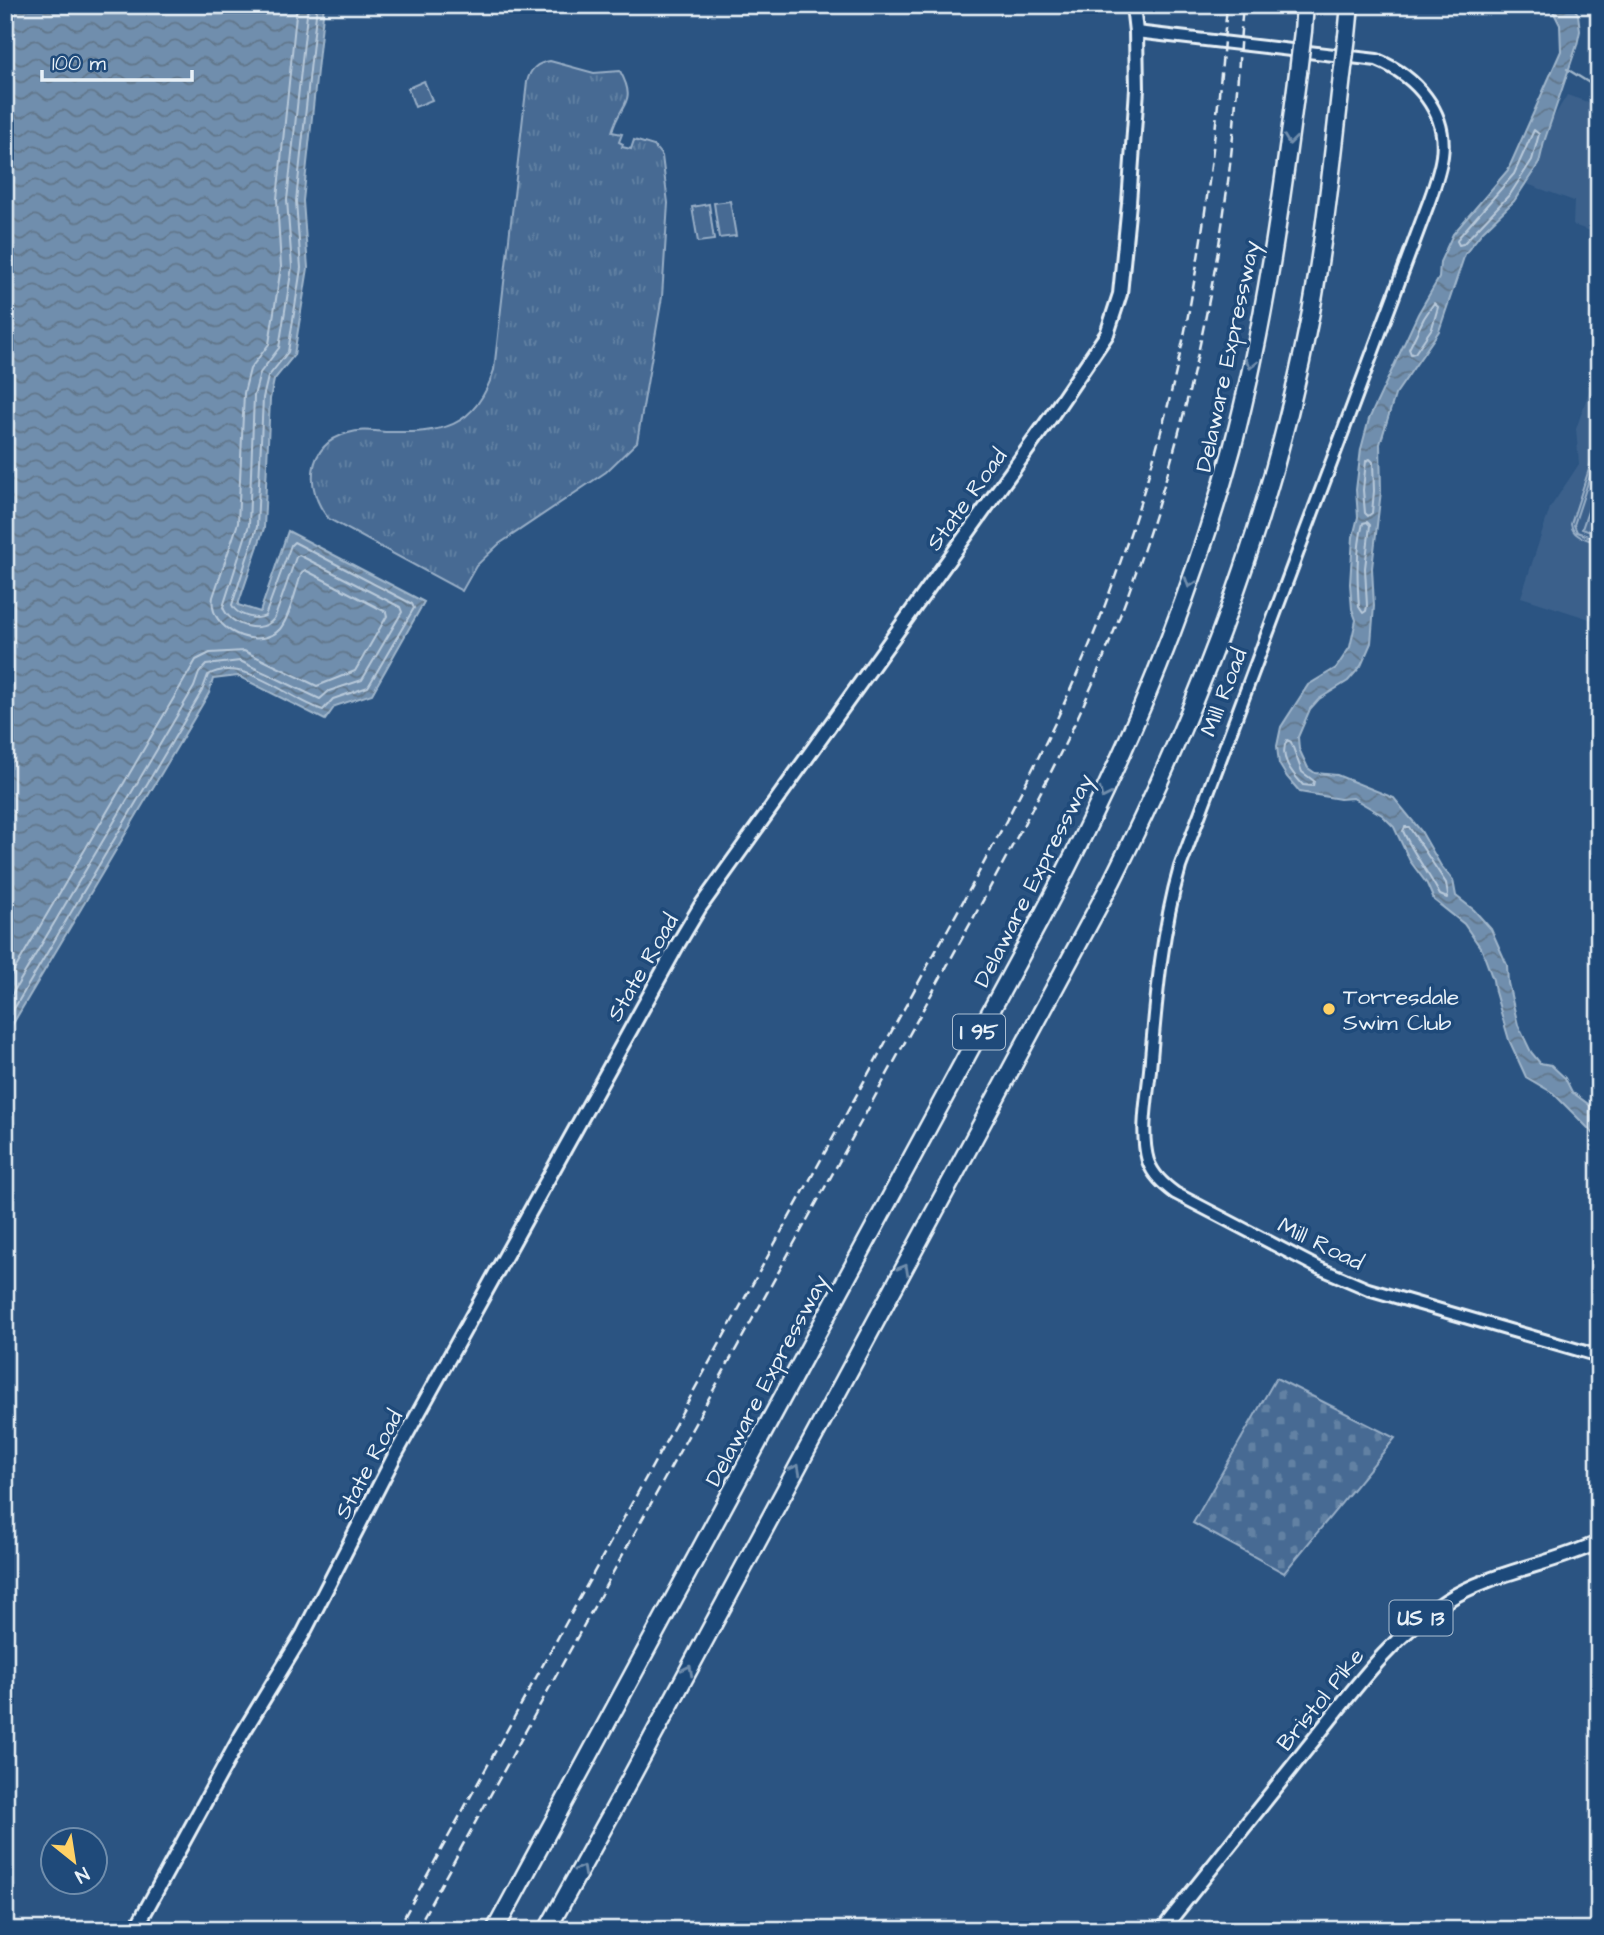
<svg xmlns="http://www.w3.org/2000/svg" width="1604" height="1935" font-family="'Architects Daughter',sans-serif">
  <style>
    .built { fill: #3a608b }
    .grass { fill: url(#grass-tufts); stroke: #98aec6; stroke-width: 2 }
    .cemetery { fill: url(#cemetery-stones); stroke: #98aec6; stroke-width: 2 }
    .pitch { fill: #476b93; stroke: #98aec6; stroke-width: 2 }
    .water { fill: url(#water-waves); stroke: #a0b6cb; stroke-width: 2 }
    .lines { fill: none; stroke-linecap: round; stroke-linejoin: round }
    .shore { stroke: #b8c9da; stroke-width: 2 }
    .stream { stroke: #a0b6cb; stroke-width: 2.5 }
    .minor-casing { stroke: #e8f1f8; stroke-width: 16 }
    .major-casing { stroke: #e8f1f8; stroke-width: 18 }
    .highway-casing { stroke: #e8f1f8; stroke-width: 21 }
    .minor { stroke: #1f4a7a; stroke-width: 10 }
    .major { stroke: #1f4a7a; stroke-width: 12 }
    .highway { stroke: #1f4a7a; stroke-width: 16 }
    .rail { stroke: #e8f1f8; stroke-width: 2.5; stroke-dasharray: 10 5; stroke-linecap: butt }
    .highway-bridge-casing { stroke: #e8f1f8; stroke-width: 21; stroke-linecap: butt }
    .highway-bridge { stroke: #1f4a7a; stroke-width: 16 }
    .oneway { stroke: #6f8dac }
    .poi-dot { fill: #ffd166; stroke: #1f4a7a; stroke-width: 2.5 }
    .labels { text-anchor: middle; stroke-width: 7; stroke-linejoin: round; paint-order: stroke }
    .shield { fill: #1f4a7a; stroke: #acbfd2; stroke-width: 2 }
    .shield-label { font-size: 21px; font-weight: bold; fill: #e8f1f8 }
    .street-label { font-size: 23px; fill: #e8f1f8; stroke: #1f4a7a }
    .poi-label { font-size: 23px; fill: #e8f1f8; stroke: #1f4a7a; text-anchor: start }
  </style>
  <defs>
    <pattern id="grass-tufts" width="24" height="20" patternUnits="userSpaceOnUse" patternTransform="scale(1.75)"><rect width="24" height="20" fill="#476b93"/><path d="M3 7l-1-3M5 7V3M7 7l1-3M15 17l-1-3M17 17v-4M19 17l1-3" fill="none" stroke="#6281a3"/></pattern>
    <pattern id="cemetery-stones" width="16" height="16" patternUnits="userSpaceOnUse" patternTransform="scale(1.75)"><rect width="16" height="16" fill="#476b93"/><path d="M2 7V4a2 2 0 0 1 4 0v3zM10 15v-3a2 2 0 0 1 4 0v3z" fill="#6281a3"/></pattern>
    <pattern id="water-waves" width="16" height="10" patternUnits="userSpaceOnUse" patternTransform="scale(1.75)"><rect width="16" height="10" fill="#708ead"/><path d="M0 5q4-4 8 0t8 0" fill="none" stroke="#61768a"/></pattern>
  </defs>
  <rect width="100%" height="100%" fill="#2b5482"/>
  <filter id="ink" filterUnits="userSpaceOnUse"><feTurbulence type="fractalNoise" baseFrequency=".0143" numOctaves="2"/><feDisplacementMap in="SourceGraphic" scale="14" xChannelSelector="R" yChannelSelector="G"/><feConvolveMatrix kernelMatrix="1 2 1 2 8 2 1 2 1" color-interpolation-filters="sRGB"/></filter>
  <g filter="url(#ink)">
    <!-- built -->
    <path class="built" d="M1592 5H1599V234L1573 225 1574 201 1527 184 1536 168 1544 133 1567 95 1596 105 1597 65Z
      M1599 362V622L1521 597 1550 508 1579 464 1576 429Z"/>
    <!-- grass -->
    <path class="grass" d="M550 61 594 73 620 71C638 104 620 102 612 132L622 134 619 142 623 144 622 147 631 149 634 140 654 146 662 156 668 203 662 297 637 442 606 472 499 544 476 566 462 591 329 519C304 490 306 444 348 433 360 429 373 431 385 432 441 433 475 430 494 370L527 82C530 69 537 63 550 61Z"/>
    <!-- cemetery -->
    <path class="cemetery" d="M1276 1378 1395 1438 1284 1573 1193 1523Z"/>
    <!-- pitch -->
    <path class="pitch" d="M424 81 432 100 415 107 408 88Z
      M730 201 736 236 719 238 714 203Z
      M709 204 714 240 698 242 692 207Z
      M1599 439V449L1574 525 1577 532 1599 540V543C1587 539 1573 538 1571 524Z
      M1599 479V535L1582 529Z"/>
    <!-- water -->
    <path class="water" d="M5 5H324L303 201 308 268 294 355 274 380 270 399 264 528 238 605 260 612 288 531 424 602 372 694 335 706 325 720 238 676 213 679 209 693 5 1037Z
      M1550 5H1572L1578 14 1580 31 1577 45 1544 142 1539 163 1514 201 1483 231 1465 254 1439 331 1395 395 1380 444 1381 491 1372 568 1374 606 1371 643 1361 666 1348 681 1319 699 1310 709 1298 737 1299 749 1308 768 1315 773 1337 775 1394 798 1421 831 1441 866 1453 880 1456 896 1474 910 1491 929 1507 965 1508 983 1518 1025 1531 1052 1540 1063 1551 1065 1565 1078 1572 1092 1599 1112V1139L1553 1093 1526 1077 1509 1040 1495 992 1493 980 1482 950 1464 924 1434 900 1427 884 1410 861 1394 827 1382 815 1353 798 1340 799 1300 792 1287 777 1279 764 1277 746 1281 727 1308 685 1336 668 1350 647 1356 620 1352 609 1350 584 1353 537 1358 517 1356 490 1361 449 1369 419 1418 314 1439 278 1440 262 1453 234 1508 170 1561 51 1560 25Z"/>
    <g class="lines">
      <!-- shore -->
      <path class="shore" d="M1534 130 1539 134 1532 160 1511 193 1463 244 1459 245 1457 241 1459 237 1514 174Z
        M1434 303 1438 307 1432 328 1415 353 1411 354 1409 349 1424 318Z
        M1370 459 1373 462 1374 491 1372 513 1368 516 1365 513 1363 490 1366 461Z
        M1367 522 1370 525 1365 568 1367 606 1366 611 1363 613 1359 607C1357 579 1356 551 1363 523Z
        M1287 740 1291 742 1302 772 1314 781 1313 786 1303 785C1292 773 1278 757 1287 740Z
        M1405 827H1409L1446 883 1448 895 1447 898 1440 895C1429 873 1413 854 1403 831Z
        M5 986 196 660 210 653 244 651 317 686 355 671 387 616 386 612 305 570 302 572C296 588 290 617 280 629 259 652 207 630 213 597L238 523 244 393 250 369 269 344 281 267 277 199 297 5
        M5 1006 194 687 199 673 206 665 240 661 320 699 329 691 362 680 402 612 400 607 299 555 296 557 275 617C264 636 229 626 223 607L249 525 254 396 260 373 279 348 292 267 287 200 308 5
        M5 1024 202 691 208 675C244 655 289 700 323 710L333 699 368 687 414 608 412 604 294 542 291 545 265 616C256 621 236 615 232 605L257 527 263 398 268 377 288 352 301 268 296 201 317 5"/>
      <!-- stream -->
      <path class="stream" d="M1567 69 1599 89"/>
      <!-- minor casing -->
      <g class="minor-casing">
        <path id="minor" d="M1136 32 1377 60C1416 76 1448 112 1442 156 1440 171 1435 185 1430 199L1180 867C1161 934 1156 1001 1150 1070 1147 1099 1140 1132 1148 1161 1153 1175 1163 1184 1175 1193L1319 1268 1368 1289 1599 1356"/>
      </g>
      <!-- major casing -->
      <g class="major-casing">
        <path id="major" d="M135 1930 241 1736 303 1634 393 1459 678 944 700 907 1050 418 1107 334 1120 294 1129 203 1137 89 1136 32 1133 5
          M1162 1930C1211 1869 1259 1808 1308 1747 1350 1695 1389 1638 1446 1601 1493 1571 1549 1566 1599 1542"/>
      </g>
      <!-- highway casing -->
      <g class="highway-casing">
        <path id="highway" d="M1303 31 1305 5
          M1347 36 1350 5
          M495 1930 1040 920C1120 770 1187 613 1232 449 1265 325 1282 199 1298 72
          M547 1930 621 1796 1112 881C1202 701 1274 510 1311 312 1325 234 1333 155 1342 76"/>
      </g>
      <!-- minor -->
      <use href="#minor" class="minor"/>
      <!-- major -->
      <use href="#major" class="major"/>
      <!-- highway -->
      <use href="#highway" class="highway"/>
      <!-- rail -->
      <path class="rail" d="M397 1930 971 887C1024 788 1077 687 1114 580 1146 491 1173 397 1190 305 1208 206 1219 105 1227 5
        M416 1930 986 895C1028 816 1072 737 1105 654 1150 543 1184 427 1207 310 1221 241 1231 170 1236 100 1239 69 1240 37 1243 5"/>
      <!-- highway-bridge casing -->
      <g class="highway-bridge-casing">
        <path id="highway-bridge" d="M1298 72 1303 31
          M1342 76 1347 36"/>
      </g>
      <!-- highway-bridge -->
      <use href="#highway-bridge" class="highway-bridge"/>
    </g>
    <!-- one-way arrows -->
    <defs><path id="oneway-chevron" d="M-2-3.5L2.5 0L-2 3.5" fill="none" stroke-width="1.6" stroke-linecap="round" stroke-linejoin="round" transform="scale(1.75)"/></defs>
    <g class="oneway">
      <use href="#oneway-chevron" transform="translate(1290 140) rotate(97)"/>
      <use href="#oneway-chevron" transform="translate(1251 364) rotate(103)"/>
      <use href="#oneway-chevron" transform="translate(1190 583) rotate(109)"/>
      <use href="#oneway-chevron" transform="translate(1104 794) rotate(115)"/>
      <use href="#oneway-chevron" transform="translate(904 1269) rotate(-61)"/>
      <use href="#oneway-chevron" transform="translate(796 1469) rotate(-62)"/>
      <use href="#oneway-chevron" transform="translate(688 1670) rotate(-62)"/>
      <use href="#oneway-chevron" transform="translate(581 1870) rotate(-61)"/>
    </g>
  </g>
  <!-- markers -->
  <circle class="poi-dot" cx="1329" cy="1009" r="7"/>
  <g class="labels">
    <!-- shield labels -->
    <g class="shield">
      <rect x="953" y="1014.5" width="52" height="35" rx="5"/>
      <rect x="1389.5" y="1600.5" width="63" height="35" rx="5"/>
    </g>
    <g class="shield-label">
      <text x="979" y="1039">I 95</text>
      <text x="1421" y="1625">US 13</text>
    </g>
    <!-- street labels -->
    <g class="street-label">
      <text transform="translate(1227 356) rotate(-78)" y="8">Delaware Expressway</text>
      <text transform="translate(966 499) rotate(-54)" y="8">State Road</text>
      <text transform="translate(1223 692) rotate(-69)" y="8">Mill Road</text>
      <text transform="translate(1033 880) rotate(-63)" y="8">Delaware Expressway</text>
      <text transform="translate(642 967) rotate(-60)" y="8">State Road</text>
      <text transform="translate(1321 1243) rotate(26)" y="8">Mill Road</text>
      <text transform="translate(766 1380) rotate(-62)" y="8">Delaware Expressway</text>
      <text transform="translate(368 1464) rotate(-62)" y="8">State Road</text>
      <text transform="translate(1320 1699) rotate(-51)" y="8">Bristol Pike</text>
    </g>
    <!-- poi labels -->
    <g class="poi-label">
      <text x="1343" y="1004">Torresdale<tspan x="1343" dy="26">Swim Club</tspan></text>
    </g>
  </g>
  <!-- margin -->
  <rect width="1604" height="1935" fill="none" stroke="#1f4a7a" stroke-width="28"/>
  <rect x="14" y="14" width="1576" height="1907" fill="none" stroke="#e8f1f8" stroke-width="2.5" filter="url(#ink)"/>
  <!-- north arrow -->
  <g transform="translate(74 1861) rotate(150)"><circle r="33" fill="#1f4a7a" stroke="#6f8dac" stroke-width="2"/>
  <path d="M0-5L12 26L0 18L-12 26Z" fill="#ffd166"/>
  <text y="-10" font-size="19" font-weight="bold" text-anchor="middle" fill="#e8f1f8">N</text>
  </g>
  <!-- scale -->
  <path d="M42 70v10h150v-10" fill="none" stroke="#e8f1f8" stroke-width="3.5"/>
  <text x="52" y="70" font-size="21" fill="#e8f1f8" stroke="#1f4a7a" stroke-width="5" paint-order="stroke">100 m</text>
</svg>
